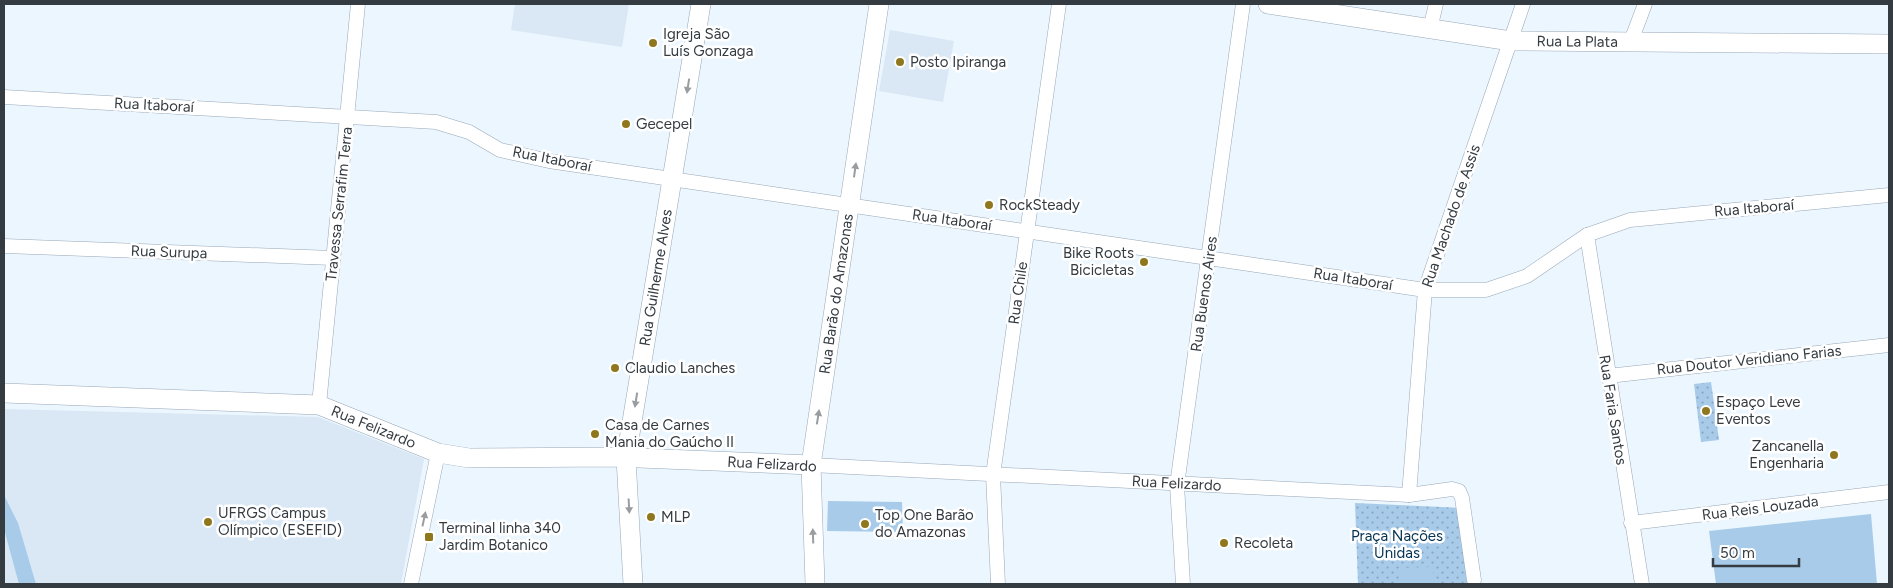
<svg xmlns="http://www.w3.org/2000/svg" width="1893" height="588" font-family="Figtree,sans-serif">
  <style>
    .built { fill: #dae8f5 }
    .grass { fill: url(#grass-dots) }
    .garden { fill: #a8cbea }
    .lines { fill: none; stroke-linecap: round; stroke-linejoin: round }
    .street-casing { stroke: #98a8b7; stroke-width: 15 }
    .secondary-casing { stroke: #98a8b7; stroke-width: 20 }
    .street { stroke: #fff; stroke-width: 14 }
    .secondary { stroke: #fff; stroke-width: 19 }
    .oneway { fill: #9a9da0 }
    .poi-dot { fill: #8f771d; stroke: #fff; stroke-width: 2 }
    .labels { text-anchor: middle; stroke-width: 5; stroke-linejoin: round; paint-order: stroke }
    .poi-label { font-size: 15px; fill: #343b41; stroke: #fff; text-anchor: start }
    .street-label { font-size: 15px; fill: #343b41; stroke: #fff }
    .park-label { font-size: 15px; fill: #033252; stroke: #fff }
  </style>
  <defs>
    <pattern id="grass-dots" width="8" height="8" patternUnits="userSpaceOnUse" patternTransform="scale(1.25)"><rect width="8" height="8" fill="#a8cbea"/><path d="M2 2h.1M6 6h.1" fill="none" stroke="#8aa6bf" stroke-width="1.8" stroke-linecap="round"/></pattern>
  </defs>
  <rect width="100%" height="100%" fill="#ebf6ff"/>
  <!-- built -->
  <path class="built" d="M515 4H629L622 47 511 30Z
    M890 30 954 41 943 102 879 91Z
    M4 409 318 417 424 459 401 584H4Z"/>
  <!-- grass -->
  <path class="grass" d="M1711 382 1719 440 1701 442 1694 384Z
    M1355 503 1463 508 1468 584H1358Z"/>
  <!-- garden -->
  <path class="garden" d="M4 495 18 523 36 584H19L4 529Z
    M828 501 902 502 903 532 827 531Z
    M1871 514 1877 584H1716L1709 531Z
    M1433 567 1434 584H1399L1398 568Z"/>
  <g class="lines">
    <!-- street casing -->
    <g class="street-casing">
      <g id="street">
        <path d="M1430 29 1436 4"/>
        <path d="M1631 41 1645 4"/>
        <path d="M4 97 436 122 469 132 500 150 549 161 1425 290H1486L1527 276 1587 235 1630 220 1889 195"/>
        <path d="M1587 235 1642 584"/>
        <path d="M4 246 333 258"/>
        <path d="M1608 376 1889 345"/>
        <path d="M319 405 358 4"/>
        <path id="s1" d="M811 465 1409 495 1452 489 1459 491 1462 498 1474 580"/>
        <path d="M1409 495 1425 290 1523 4"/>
        <path d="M1631 523 1889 492"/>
        <path d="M411 584 438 453"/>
        <path d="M998 584 993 475 1059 4"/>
        <path d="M1183 584 1177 485 1243 4"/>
      </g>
    </g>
    <!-- secondary casing -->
    <g class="secondary-casing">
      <g id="secondary">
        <path id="s2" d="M1268 4 1511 41 1889 44"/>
        <path id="s3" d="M4 393 319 405 438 453 469 458 614 457 811 465"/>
        <path id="s4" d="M633 584 626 458 701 4"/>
        <path id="s5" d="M815 584 811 465 879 4"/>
      </g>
    </g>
    <!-- street -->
    <use href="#street" class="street"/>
    <!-- secondary -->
    <use href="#secondary" class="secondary"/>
  </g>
  <!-- one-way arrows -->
  <defs><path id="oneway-solid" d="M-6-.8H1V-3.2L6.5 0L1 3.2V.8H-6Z" transform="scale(1.25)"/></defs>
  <g class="oneway">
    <use href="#oneway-solid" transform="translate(688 86) rotate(99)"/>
    <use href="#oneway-solid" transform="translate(855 170) rotate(-82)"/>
    <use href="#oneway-solid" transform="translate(636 400) rotate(99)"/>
    <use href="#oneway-solid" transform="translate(818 417) rotate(-81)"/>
    <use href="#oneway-solid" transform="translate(629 506) rotate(87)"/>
    <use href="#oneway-solid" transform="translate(424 519) rotate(-78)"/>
    <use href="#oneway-solid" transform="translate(813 536) rotate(-92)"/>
  </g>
  <!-- markers -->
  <g class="poi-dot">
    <circle cx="653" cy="43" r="5"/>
    <circle cx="900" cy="62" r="5"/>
    <circle cx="626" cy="124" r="5"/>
    <circle cx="989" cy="205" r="5"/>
    <circle cx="1144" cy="262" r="5"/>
    <circle cx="615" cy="368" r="5"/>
    <circle cx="1706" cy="411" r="5"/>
    <circle cx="595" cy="434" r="5"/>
    <circle cx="1834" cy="455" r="5"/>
    <circle cx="651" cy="517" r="5"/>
    <circle cx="208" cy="522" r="5"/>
    <circle cx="865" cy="524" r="5"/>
    <rect x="424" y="532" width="10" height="10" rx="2.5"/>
    <circle cx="1224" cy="543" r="5"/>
  </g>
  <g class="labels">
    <!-- poi labels -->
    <g class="poi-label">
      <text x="663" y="39">Igreja São<tspan x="663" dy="17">Luís Gonzaga</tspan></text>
      <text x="910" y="67">Posto Ipiranga</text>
      <text x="636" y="129">Gecepel</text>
      <text x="999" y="210">RockSteady</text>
      <text x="1134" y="258" text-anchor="end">Bike Roots<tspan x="1134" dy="17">Bicicletas</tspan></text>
      <text x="625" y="373">Claudio Lanches</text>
      <text x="1716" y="407">Espaço Leve<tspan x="1716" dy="17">Eventos</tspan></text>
      <text x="605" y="430">Casa de Carnes<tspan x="605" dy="17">Mania do Gaúcho II</tspan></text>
      <text x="1824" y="451" text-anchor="end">Zancanella<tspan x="1824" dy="17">Engenharia</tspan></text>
      <text x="218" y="518">UFRGS Campus<tspan x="218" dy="17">Olímpico (ESEFID)</tspan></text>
      <text x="875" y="520">Top One Barão<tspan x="875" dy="17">do Amazonas</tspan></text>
      <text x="661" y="522">MLP</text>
      <text x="439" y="533">Terminal linha 340<tspan x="439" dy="17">Jardim Botanico</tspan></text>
      <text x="1234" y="548">Recoleta</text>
    </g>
    <!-- street labels -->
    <g class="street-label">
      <text dy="5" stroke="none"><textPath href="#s2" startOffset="312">Rua La Plata</textPath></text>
      <text transform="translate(154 105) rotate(3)" y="5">Rua Itaboraí</text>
      <text transform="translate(552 159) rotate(11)" y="5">Rua Itaboraí</text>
      <text transform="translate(339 204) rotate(-84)" y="5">Travessa Serrafim Terra</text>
      <text transform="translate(1754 208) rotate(-5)" y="5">Rua Itaboraí</text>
      <text transform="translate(1451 216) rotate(-71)" y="5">Rua Machado de Assis</text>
      <text transform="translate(952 220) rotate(8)" y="5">Rua Itaboraí</text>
      <text transform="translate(169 252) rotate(2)" y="5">Rua Surupa</text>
      <text dy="5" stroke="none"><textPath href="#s4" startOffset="309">Rua Guilherme Alves</textPath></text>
      <text transform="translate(1353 279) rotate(9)" y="5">Rua Itaboraí</text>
      <text dy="5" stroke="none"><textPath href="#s5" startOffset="292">Rua Barão do Amazonas</textPath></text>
      <text transform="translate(1018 293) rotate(-82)" y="5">Rua Chile</text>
      <text transform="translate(1204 294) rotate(-82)" y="5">Rua Buenos Aires</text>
      <text transform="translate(1749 360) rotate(-6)" y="5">Rua Doutor Veridiano Farias</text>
      <text transform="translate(1613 410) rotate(81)" y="5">Rua Faria Santos</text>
      <text dy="5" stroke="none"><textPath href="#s3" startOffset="374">Rua Felizardo</textPath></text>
      <text transform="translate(772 464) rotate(3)" y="5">Rua Felizardo</text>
      <text dy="5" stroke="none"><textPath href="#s1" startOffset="366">Rua Felizardo</textPath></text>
      <text transform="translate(1760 508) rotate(-7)" y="5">Rua Reis Louzada</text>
    </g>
    <!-- park labels -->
    <g class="park-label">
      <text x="1397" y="541">Praça Nações<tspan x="1397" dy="17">Unidas</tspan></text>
    </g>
  </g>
  <!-- border -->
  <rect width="1893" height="588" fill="none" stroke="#343b41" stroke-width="10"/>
  <!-- scale -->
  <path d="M1713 558v8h86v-8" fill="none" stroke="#343b41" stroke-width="2.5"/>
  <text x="1720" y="558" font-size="15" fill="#343b41" stroke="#ffffff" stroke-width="4" paint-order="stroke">50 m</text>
</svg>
